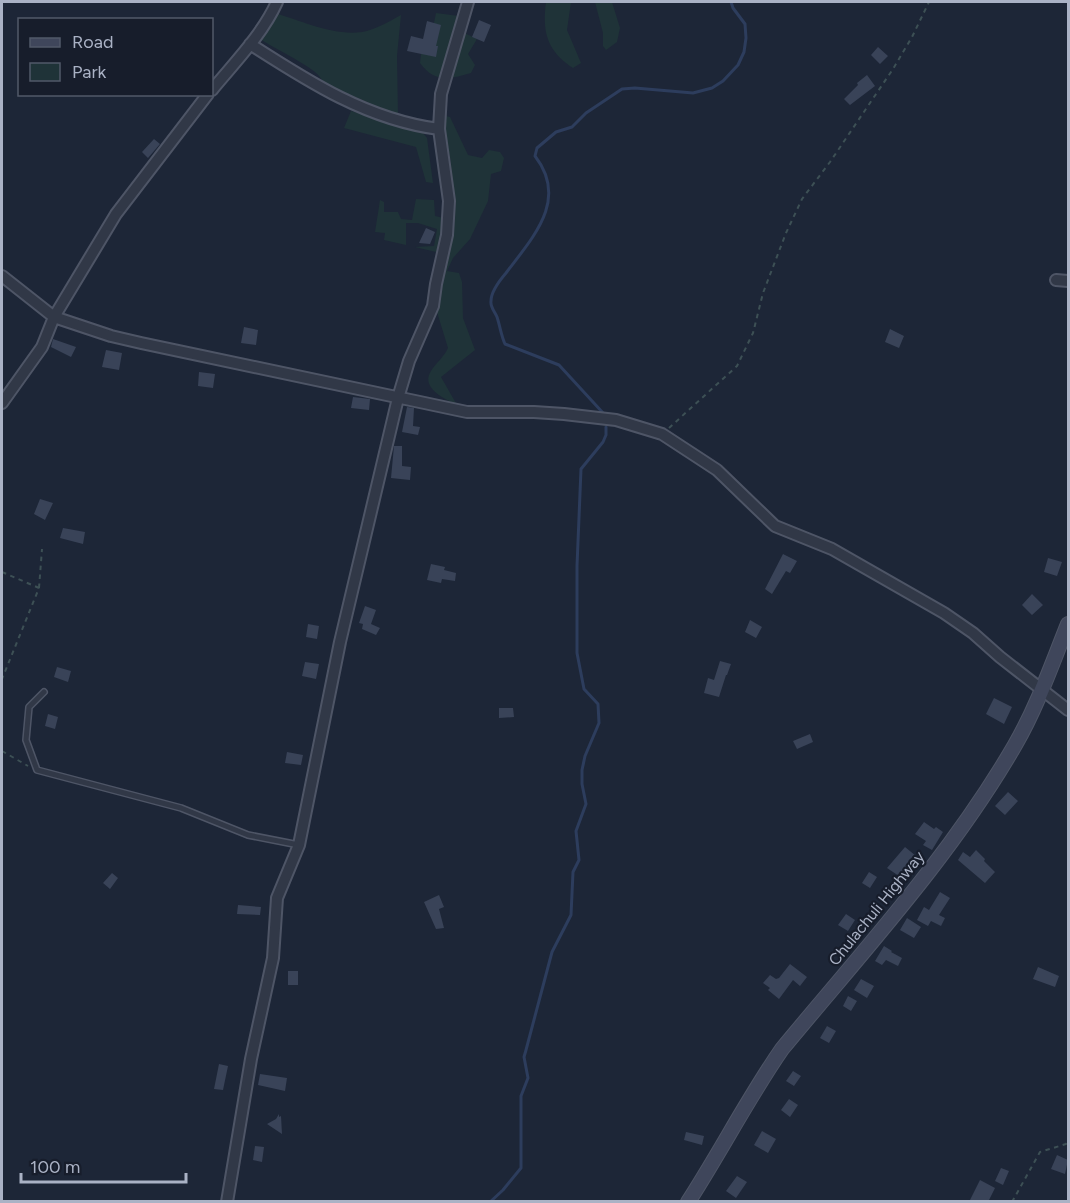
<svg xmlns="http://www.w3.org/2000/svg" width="1070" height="1203" font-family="Figtree,sans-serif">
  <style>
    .green { fill: #1f3338 }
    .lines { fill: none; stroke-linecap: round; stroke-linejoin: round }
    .stream { stroke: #2d3d5d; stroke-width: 3 }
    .building { fill: #394358 }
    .lane-casing { stroke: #4e5566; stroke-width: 8 }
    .street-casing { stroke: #4e5566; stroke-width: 14 }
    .secondary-casing { stroke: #4e5566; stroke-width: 16 }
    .path { stroke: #3d5055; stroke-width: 2; stroke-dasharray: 4.5 4.5; stroke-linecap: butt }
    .lane { stroke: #313847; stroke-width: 5 }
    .street { stroke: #313847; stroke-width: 10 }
    .secondary { stroke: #3f465b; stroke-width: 14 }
    .labels { text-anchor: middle; stroke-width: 4.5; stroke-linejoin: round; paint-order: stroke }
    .street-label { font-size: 16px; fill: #aab2c5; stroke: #171d2b }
  </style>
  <rect width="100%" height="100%" fill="#1d2637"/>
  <!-- green -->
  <path class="green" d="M546 2H571L567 30 581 63 573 68C547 51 542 32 546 2Z
    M595 2H612L620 28 617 42 606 50 603 46V33Z
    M275 13C302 21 333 36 362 32 375 30 390 21 401 15L397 56 398 115 336 89C324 88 323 78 315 72 298 59 277 50 260 39Z
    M436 13 459 16 458 30 477 39 468 54 475 65 471 73C451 79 434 83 420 63L421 54 428 52Z
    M351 111 420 129 427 138 433 183 426 182 416 147 344 128Z
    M442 115 450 117 468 155 482 158 489 150 500 152 504 158 501 171 491 174 488 201 470 239 453 258 447 271 459 273 462 282 463 318 475 350 441 377 457 405C445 399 420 388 431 371 436 363 444 357 448 348L437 312 441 279 453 224 451 163Z
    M416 199 434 200 435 216 444 218 440 243 436 252 415 247 434 246 437 229 418 223H406V245L384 240 385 233 375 232 380 200 384 202V212H398L401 219 412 220Z"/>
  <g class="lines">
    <!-- stream -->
    <path class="stream" d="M604 414 559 365 505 344C501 335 500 326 497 317 495 312 490 307 491 301 491 291 500 280 506 273 533 237 569 200 535 156L537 148 556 132 572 127 586 113 622 89 635 88 693 93 712 88 723 81 738 65 744 52 746 38 745 24 733 8 731 2
      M490 1202 503 1190 521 1168V1096L528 1078 524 1057 526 1050 552 952 571 915 573 872 579 860 576 831 586 804 582 784V770L585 756 599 723 598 704 584 689 577 653V566L581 469 603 442 606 435V427"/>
  </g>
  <!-- building -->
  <path class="building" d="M479 20 491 25 484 42 472 37Z
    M427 21 441 25 436 46H438L436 57 407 51 411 36 423 39Z
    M878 47 888 56 880 64 871 55Z
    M867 75 875 86 850 105 844 99 858 85 857 83Z
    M154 139 160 144 148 158 142 152Z
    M426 228 435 232 430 244 419 243Z
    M244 327 258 330 256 345 241 343Z
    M890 329 904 336 899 348 885 342Z
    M53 339 76 347 71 357 51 347Z
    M106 350 122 353 119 370 102 367Z
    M199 372 215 374 213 388 198 386Z
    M353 397 370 399 369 410 351 408Z
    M407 407 414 408 413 426 420 427 418 435 402 432Z
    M394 446H402V466L411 467 410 480 391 478Z
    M40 499 53 503 45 520 34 514Z
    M63 528 85 532 83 544 60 538Z
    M783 554 797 561 790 573 786 571 772 594 765 589Z
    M1048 558 1062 562 1057 576 1044 572Z
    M431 564 445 567 444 570 456 573 455 581 442 579 441 583 427 580Z
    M1032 594 1043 605 1032 615 1022 605Z
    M365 606 376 610 371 624 380 628 376 635 362 629 363 624 359 623Z
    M750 620 762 627 756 638 745 632Z
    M308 624 319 626 317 639 306 637Z
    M720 661 731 664 727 675H726L719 697 704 693 708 678 714 680Z
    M305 662 319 664 316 679 302 676Z
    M57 667 71 671 68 682 54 677Z
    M994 698 1012 707 1004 724 986 714Z
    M499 708H513L514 717 499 718Z
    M48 714 58 717 55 729 45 726Z
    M810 734 813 742 797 749 793 741Z
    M287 752 303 755 301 765 285 763Z
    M1008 792 1018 801 1005 815 995 806Z
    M924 822 934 829 936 827 943 832 932 850 923 845 926 841 915 834Z
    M905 847 916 856 899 876 887 868Z
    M976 850 985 859 984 861 995 872 985 883 958 860 963 852 970 857Z
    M869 872 877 877 870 888 862 883Z
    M112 873 118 878 110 889 103 883Z
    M940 892 950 898 939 915 945 918 941 926 931 921 928 926 917 920 924 907 929 910Z
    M439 895 444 907 439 909 444 928 436 929 424 902Z
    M238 905 261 907 260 915 237 914Z
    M846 914 855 920 848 931 838 925Z
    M907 918 921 927 914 938 900 930Z
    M884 946 892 951 891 952 902 958 898 966 886 960 882 965 875 961Z
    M790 964 807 977 800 986 793 980 779 999 768 990 770 988 763 983 770 975 776 979 779 978Z
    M1038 967 1059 976 1055 987 1033 979Z
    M288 971H298V985H288Z
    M861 979 874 986 867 998 854 990Z
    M848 996 857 1001 851 1011 843 1006Z
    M827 1026 836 1031 829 1043 820 1038Z
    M219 1064 228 1066 223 1090 214 1089Z
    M793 1071 801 1076 794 1086 786 1081Z
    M260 1074 287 1078 285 1091 258 1085Z
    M789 1099 798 1105 790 1117 781 1110Z
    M279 1114V1117L281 1116 282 1134 267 1124 276 1119Z
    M762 1131 776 1139 768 1153 754 1145Z
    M686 1132 704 1136 702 1145 684 1140Z
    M255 1146 264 1147 262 1162 253 1160Z
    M1057 1155 1068 1160 1065 1174 1051 1169Z
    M1001 1168 1009 1171 1003 1185 995 1181Z
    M737 1176 747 1182 736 1198 726 1191Z
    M980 1180 995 1188 988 1202H969Z"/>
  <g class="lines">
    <!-- lane casing -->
    <g class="lane-casing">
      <path id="lane" d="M44 692 29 707 26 740 37 770 181 808 248 835 299 845"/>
    </g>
    <!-- street casing -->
    <g class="street-casing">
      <path id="street" d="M250 44C309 82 368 120 439 129
        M212 90C235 62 262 35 277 2
        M2 276 54 317 111 336 141 343 467 412H534L564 414 616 420 662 434 717 470 775 526 832 549 944 613 973 633 1000 657 1068 710
        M1056 280 1068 281
        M2 403 42 347 54 317 116 214 208 94
        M227 1202 251 1059 273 958 277 898 299 845 340 642 398 398 409 361 433 306 436 284 447 235 449 201 439 129 441 94 468 2"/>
    </g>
    <!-- secondary casing -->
    <g class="secondary-casing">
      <path id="secondary" d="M688 1202C721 1151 748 1098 782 1049 863 951 951 856 1015 745 1037 707 1052 664 1068 624"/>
    </g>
    <!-- path -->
    <path class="path" d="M669 428 737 366 753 333 763 293 786 233 802 199 830 162 893 69 912 37 929 2
      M2 572 39 588 2 679
      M39 588 42 549
      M2 751 28 766
      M1012 1202 1040 1152 1066 1144 1068 1141"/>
    <!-- lane -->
    <use href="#lane" class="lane"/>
    <!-- street -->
    <use href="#street" class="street"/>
    <!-- secondary -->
    <use href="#secondary" class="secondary"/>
  </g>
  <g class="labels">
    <!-- street labels -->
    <g class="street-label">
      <text transform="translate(876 908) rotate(-51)" y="6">Chulachuli Highway</text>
    </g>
  </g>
  <!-- border -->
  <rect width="1070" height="1203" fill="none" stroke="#aab2c5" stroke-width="6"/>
  <!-- legend -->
  <rect x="18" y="18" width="195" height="78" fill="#171d2b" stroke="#525969" stroke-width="1.5"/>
  <rect x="30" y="38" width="30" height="9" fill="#3f465b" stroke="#525969" stroke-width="1.5"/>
  <text x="72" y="48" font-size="18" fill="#aab2c5">Road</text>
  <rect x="30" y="63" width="30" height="18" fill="#1f3338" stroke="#525969" stroke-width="1.5"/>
  <text x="72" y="78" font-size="18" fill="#aab2c5">Park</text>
  <!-- scale -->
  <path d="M21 1173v9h165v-9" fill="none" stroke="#aab2c5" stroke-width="3"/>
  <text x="30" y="1173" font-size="18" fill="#aab2c5" stroke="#171d2b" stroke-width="4.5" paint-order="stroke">100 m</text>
</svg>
